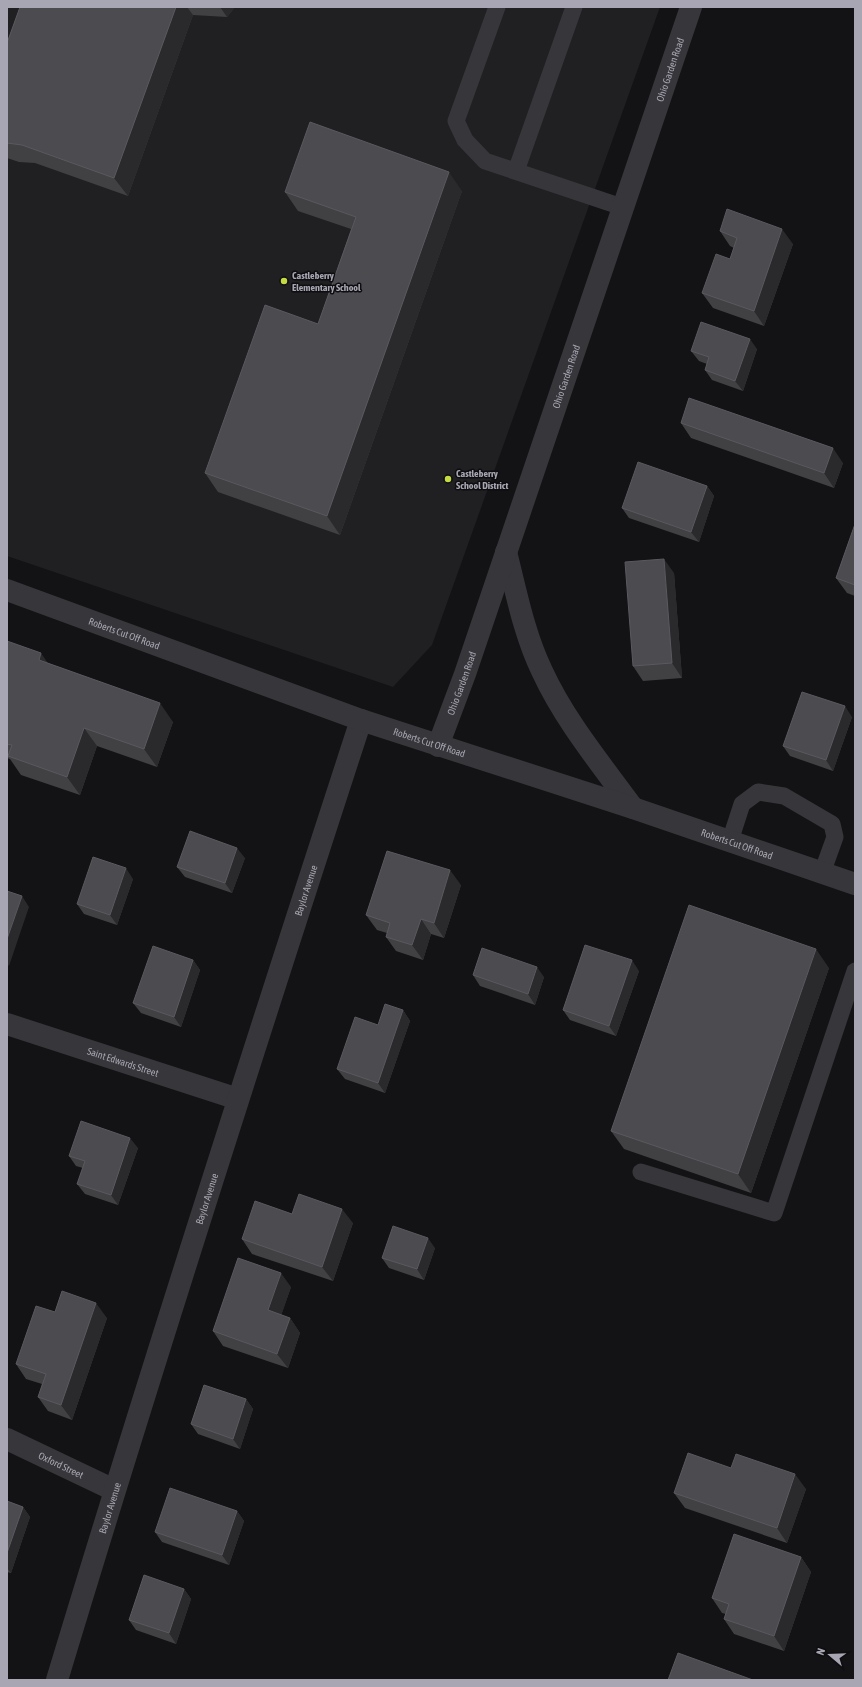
<svg xmlns="http://www.w3.org/2000/svg" width="862" height="1687" font-family="'Asap Condensed',sans-serif">
  <style>
    .built { fill: #201f21 }
    .lines { fill: none; stroke-linecap: round; stroke-linejoin: round }
    .service { stroke: #37363a; stroke-width: 17 }
    .minor { stroke: #37363a; stroke-width: 22 }
    .tertiary { stroke: #37363a; stroke-width: 22 }
    .wall { fill: #414043 }
    .shaded-wall { fill: #2a292b }
    .building { fill: #4c4b4f; stroke: #5a595f }
    .poi-dot { fill: #c4db43; stroke: #0e0d0f; stroke-width: 1.5 }
    .labels { text-anchor: middle; stroke-width: 3; stroke-linejoin: round; paint-order: stroke }
    .street-label { font-size: 10px; fill: #a8a6b3; stroke: #0e0d0f }
    .poi-label { font-size: 10px; font-weight: bold; fill: #a8a6b3; stroke: #0e0d0f; text-anchor: start }
  </style>
  <rect width="100%" height="100%" fill="#131214"/>
  <!-- built -->
  <path class="built" d="M7 7H660L432 645 393 687 7 556Z"/>
  <g class="lines">
    <!-- service -->
    <path class="service" d="M497 7 456 121 465 140 485 161 622 207
      M516 171 574 7
      M730 841 742 804 758 792 784 796 832 824 835 837 822 873
      M641 1172 774 1213 855 971"/>
    <!-- minor -->
    <g class="minor">
      <path id="s1" d="M7 1024 238 1099"/>
      <path id="s2" d="M7 1439 114 1490"/>
      <path id="s3" d="M57 1680C154 1359 257 1039 361 720"/>
    </g>
    <!-- tertiary -->
    <g class="tertiary">
      <path d="M506 552C516 591 524 634 542 671 565 721 601 764 633 808"/>
      <path id="s4" d="M7 590 361 720 633 808 855 884"/>
      <path id="s5" d="M438 746 465 674 691 7"/>
    </g>
  </g>
  <!-- wall -->
  <path class="wall" d="M20 7H235L227 17 193 15 128 196 35 163 19 162 7 158V43Z
    M462 191 340 535 218 492 205 473 318 324 351 229 298 211 285 192Z
    M720 231 793 244 764 326 713 308 702 293 730 259 734 248 730 246Z
    M757 349 743 391 712 380 705 370 707 364 699 361 691 351Z
    M681 423 843 463 834 488 691 438Z
    M707 486 714 496 699 542 629 518 622 508Z
    M855 524V596L847 593 836 578Z
    M674 573 682 678 643 681 633 666Z
    M7 641 48 663 173 722 157 767 97 746 80 795 21 775 10 759 7 758Z
    M852 717 833 771 790 756 783 746Z
    M245 858 232 893 185 877 177 867Z
    M133 879 117 925 84 914 77 904Z
    M461 885 444 938 431 934 423 960 396 951 386 937 387 933 377 930 366 915Z
    M193 960 200 970 181 1027 141 1013 133 1003Z
    M829 968 751 1193 624 1149 611 1131Z
    M639 971 616 1036 570 1020 563 1010Z
    M473 975 544 977 535 1005 480 986Z
    M403 1010 410 1021 385 1093 345 1079 337 1069 378 1025Z
    M138 1148 118 1205 85 1194 77 1184 83 1168 76 1166 69 1156Z
    M292 1214 353 1223 333 1281 252 1254 242 1239Z
    M435 1248 424 1280 389 1268 382 1258Z
    M291 1287 281 1315 290 1318 300 1333 288 1368 223 1346 213 1331Z
    M55 1312 107 1318 72 1420 48 1411 38 1397 42 1384 26 1379 16 1364Z
    M246 1399 253 1409 240 1449 198 1434 191 1424Z
    M731 1468 806 1489 787 1543 685 1508 674 1493Z
    M7 1501 23 1507 30 1517 11 1573 7 1572Z
    M237 1511 244 1521 229 1565 162 1542 155 1532Z
    M801 1557 811 1572 784 1651 734 1634 724 1619 726 1614 722 1613 712 1598Z
    M184 1589 191 1599 176 1644 136 1630 129 1620Z"/>
  <!-- shaded-wall -->
  <path class="shaded-wall" d="M176 7H187L193 15 128 196 114 178Z
    M220 7H235L227 17Z
    M449 172 462 191 340 535 327 516Z
    M782 229 793 244 764 326 754 311Z
    M750 339 757 349 743 391 735 381Z
    M833 448 843 463 834 488 824 473Z
    M707 486 714 496 699 542 691 532Z
    M664 559 674 573 682 678 672 663Z
    M41 653 54 672 39 660Z
    M160 703 173 722 157 767 144 749Z
    M845 706 852 717 833 771 826 760Z
    M84 728 97 746 80 795 67 777Z
    M237 848 245 858 232 893 225 883Z
    M126 868 133 879 117 925 110 915Z
    M450 870 461 885 444 938 434 923Z
    M22 896 29 907 9 966 7 964V939Z
    M421 919 431 934 423 960 412 945Z
    M816 949 829 968 751 1193 738 1174Z
    M193 960 200 970 181 1027 174 1017Z
    M632 960 639 971 616 1036 609 1026Z
    M537 967 544 977 535 1005 528 994Z
    M403 1010 410 1021 385 1093 378 1083Z
    M130 1138 138 1148 118 1205 111 1195Z
    M342 1209 353 1223 333 1281 322 1267Z
    M428 1238 435 1248 424 1280 417 1269Z
    M281 1273 291 1287 278 1325 268 1310Z
    M96 1303 107 1318 72 1420 61 1405Z
    M290 1318 300 1333 288 1368 277 1354Z
    M246 1399 253 1409 240 1449 233 1439Z
    M795 1474 806 1489 787 1543 777 1528Z
    M23 1507 30 1517 11 1573 7 1568V1553Z
    M237 1511 244 1521 229 1565 222 1555Z
    M801 1557 811 1572 784 1651 774 1636Z
    M184 1589 191 1599 176 1644 169 1633Z"/>
  <!-- building -->
  <path class="building" d="M20 7H176L114 178 22 145 7 143V43Z
    M310 122 449 172 327 516 205 473 265 305 318 324 356 217 285 192Z
    M727 209 782 229 754 311 702 293 716 254 730 259 737 238 720 231Z
    M701 322 750 339 735 381 705 370 709 357 691 351Z
    M689 398 833 448 824 473 681 423Z
    M638 462 707 486 691 532 622 508Z
    M855 524V585L836 578Z
    M664 559 672 663 633 666 625 562Z
    M7 641 41 653 39 660 160 703 144 749 84 728 67 777 8 756 12 745 7 744Z
    M802 692 845 706 826 760 783 746Z
    M190 831 237 848 225 883 177 867Z
    M387 851 450 870 434 923 421 919 412 945 386 937 390 923 366 915Z
    M93 857 126 868 110 915 77 904Z
    M7 891 22 896 7 939Z
    M689 905 816 949 738 1174 611 1131Z
    M585 945 632 960 609 1026 563 1010Z
    M153 946 193 960 174 1017 133 1003Z
    M482 948 537 967 528 994 473 975Z
    M385 1004 403 1010 378 1083 337 1069 355 1017 378 1025Z
    M81 1121 130 1138 111 1195 77 1184 85 1161 69 1156Z
    M299 1194 342 1209 322 1267 242 1239 255 1201 292 1214Z
    M393 1226 428 1238 417 1269 382 1258Z
    M238 1258 281 1273 268 1310 290 1318 277 1354 213 1331Z
    M62 1291 96 1303 61 1405 38 1397 46 1374 16 1364 36 1306 55 1312Z
    M204 1385 246 1399 233 1439 191 1424Z
    M688 1453 731 1468 736 1454 795 1474 777 1528 674 1493Z
    M170 1488 237 1511 222 1555 155 1532Z
    M7 1501 23 1507 7 1553Z
    M734 1534 801 1557 774 1636 724 1619 729 1604 712 1598Z
    M144 1575 184 1589 169 1633 129 1620Z
    M678 1653 753 1680H668Z"/>
  <!-- markers -->
  <g class="poi-dot">
    <circle cx="284" cy="281" r="4"/>
    <circle cx="448" cy="479" r="4"/>
  </g>
  <g class="labels">
    <!-- street labels -->
    <g class="street-label">
      <text dy="4" stroke="none"><textPath href="#s5" startOffset="715">Ohio Garden Road</textPath></text>
      <text dy="4" stroke="none"><textPath href="#s5" startOffset="391">Ohio Garden Road</textPath></text>
      <text dy="4" stroke="none"><textPath href="#s4" startOffset="125">Roberts Cut Off Road</textPath></text>
      <text dy="4" stroke="none"><textPath href="#s5" startOffset="67">Ohio Garden Road</textPath></text>
      <text dy="4" stroke="none"><textPath href="#s4" startOffset="449">Roberts Cut Off Road</textPath></text>
      <text dy="4" stroke="none"><textPath href="#s4" startOffset="773">Roberts Cut Off Road</textPath></text>
      <text dy="4" stroke="none"><textPath href="#s3" startOffset="828">Baylor Avenue</textPath></text>
      <text dy="4" stroke="none"><textPath href="#s1" startOffset="122">Saint Edwards Street</textPath></text>
      <text dy="4" stroke="none"><textPath href="#s3" startOffset="504">Baylor Avenue</textPath></text>
      <text dy="4" stroke="none"><textPath href="#s2" startOffset="60">Oxford Street</textPath></text>
      <text dy="4" stroke="none"><textPath href="#s3" startOffset="180">Baylor Avenue</textPath></text>
    </g>
    <!-- poi labels -->
    <g class="poi-label">
      <text x="292" y="279">Castleberry<tspan x="292" dy="12">Elementary School</tspan></text>
      <text x="456" y="477">Castleberry<tspan x="456" dy="12">School District</tspan></text>
    </g>
  </g>
  <!-- border -->
  <rect width="862" height="1687" fill="none" stroke="#a8a6b3" stroke-width="16"/>
  <!-- north arrow -->
  <g transform="translate(830 1655) rotate(289)" stroke="#0e0d0f" stroke-width="3" paint-order="stroke">
  <path d="M0-3L7 15L0 10L-7 15Z" fill="#a8a6b3"/>
  <text y="-6" font-size="11" font-weight="bold" text-anchor="middle" fill="#a8a6b3">N</text>
  </g>
</svg>
